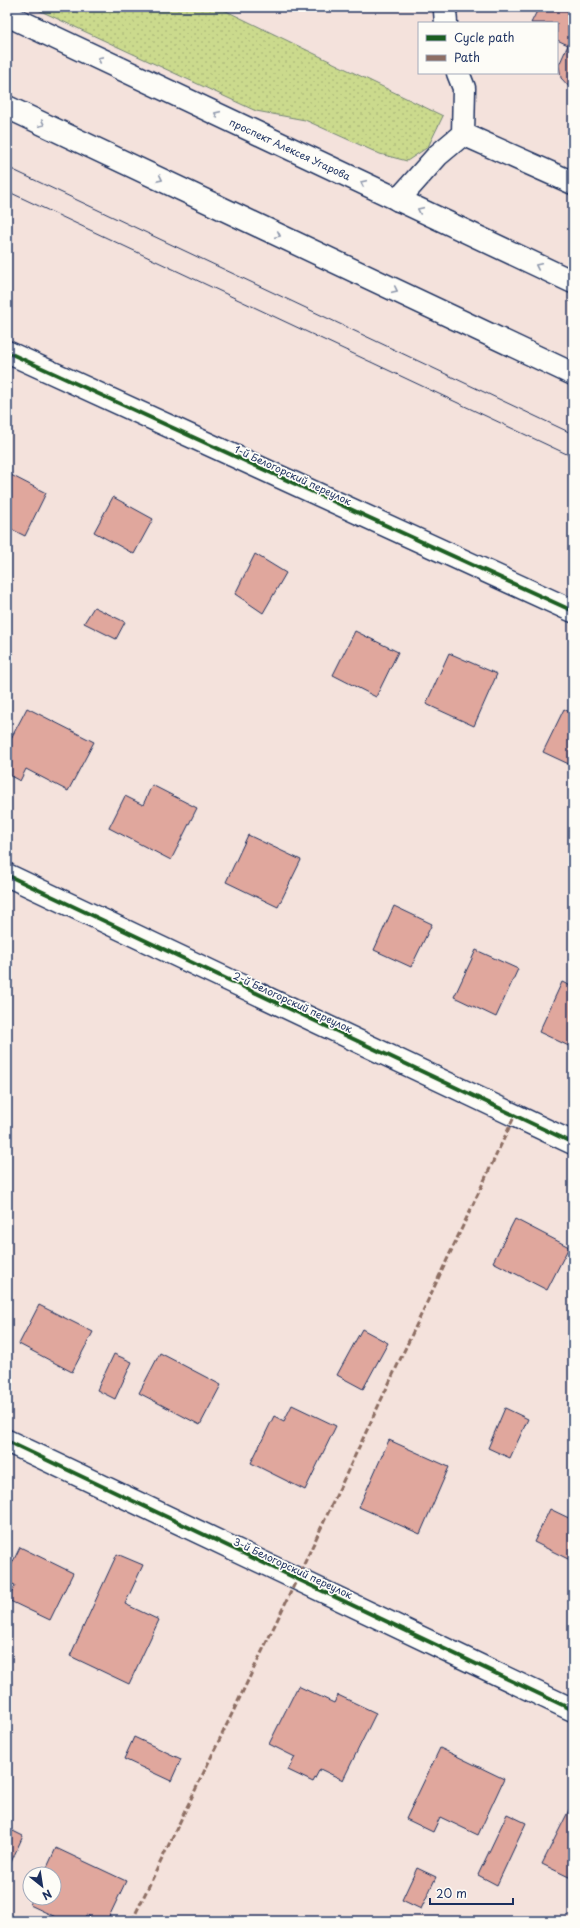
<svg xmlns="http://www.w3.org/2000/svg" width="580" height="1928" font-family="'Playpen Sans',sans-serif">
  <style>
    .grass { fill: url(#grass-dots); stroke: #738476 }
    .building { fill: #e0a79d; stroke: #1b2f5e }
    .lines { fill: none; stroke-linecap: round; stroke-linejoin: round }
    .minor-casing { stroke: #1b2f5e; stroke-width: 25 }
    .major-casing { stroke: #1b2f5e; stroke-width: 25 }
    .minor { stroke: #fdfcf7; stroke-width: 22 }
    .major { stroke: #fdfcf7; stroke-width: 22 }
    .tram { stroke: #1b2f5e; stroke-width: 1 }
    .quiet { stroke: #8d6e63; stroke-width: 3; stroke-dasharray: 6 3; stroke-linecap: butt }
    .cycleway-casing { stroke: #fdfcf7; stroke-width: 6 }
    .cycleway { stroke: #1b5e20; stroke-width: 4 }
    .oneway { stroke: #8c96aa }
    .labels { text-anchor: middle; stroke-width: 3.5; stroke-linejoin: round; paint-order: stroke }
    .street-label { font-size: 10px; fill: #1b2f5e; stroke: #fdfcf7 }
  </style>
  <defs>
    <pattern id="grass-dots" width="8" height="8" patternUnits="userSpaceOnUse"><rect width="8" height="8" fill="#cbda8d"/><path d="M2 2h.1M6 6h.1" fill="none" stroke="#aebb7c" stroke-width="1.8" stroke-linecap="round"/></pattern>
  </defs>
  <rect width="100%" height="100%" fill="#f4e2dc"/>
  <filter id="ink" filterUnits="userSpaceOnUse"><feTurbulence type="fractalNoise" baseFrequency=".025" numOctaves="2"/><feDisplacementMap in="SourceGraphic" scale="8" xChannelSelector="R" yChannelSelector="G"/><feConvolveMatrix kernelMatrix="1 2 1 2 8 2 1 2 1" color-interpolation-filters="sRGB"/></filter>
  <g filter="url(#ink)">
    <!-- grass -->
    <path class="grass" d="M32 7H218L443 116 428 147 407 161 380 154 305 120 256 111Z"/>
    <!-- building -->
    <path class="building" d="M539 7H573V91L561 78 559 65 568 45 557 40V23H531Z
      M7 473 46 493 25 536 7 527Z
      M113 497 153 519 134 554 94 532Z
      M255 554 286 573 263 613 235 594Z
      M94 607 125 622 116 639 84 623Z
      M355 631 398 652 376 697 333 675Z
      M449 653 497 674 474 726 426 704Z
      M27 708 94 742 68 791 26 769 20 781 7 774V746Z
      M564 709 573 714V766L543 752Z
      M152 785 197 808 171 860 109 828 125 796 143 805Z
      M248 835 301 860 278 907 226 882Z
      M394 906 432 924 411 967 374 950Z
      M476 950 518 969 496 1017 454 997Z
      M562 982 573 987V1048L539 1032Z
      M515 1219 569 1247 547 1290 493 1262Z
      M39 1305 93 1332 72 1372 19 1344Z
      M362 1329 388 1343 363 1389 337 1375Z
      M160 1353 221 1385 200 1425 139 1393Z
      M114 1354 132 1362 115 1399 97 1390Z
      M292 1405 336 1426 305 1490 251 1463 274 1416 284 1421Z
      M505 1408 528 1419 510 1458 488 1448Z
      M389 1440 449 1467 420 1534 359 1507Z
      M550 1509 573 1520 572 1561 534 1542Z
      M20 1547 73 1573 50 1620 8 1600 15 1585 7 1582V1574Z
      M117 1554 143 1565 125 1604 159 1620 129 1684 70 1656Z
      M298 1686 334 1703 338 1695 376 1713 343 1780 320 1769 313 1782 288 1770 295 1757 269 1744Z
      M134 1737 181 1759 171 1781 124 1759Z
      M440 1748 504 1779 478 1835 440 1817 433 1832 406 1819Z
      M570 1808 573 1809V1879L542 1864Z
      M507 1814 526 1823 497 1885 478 1875Z
      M7 1828 23 1836 7 1871Z
      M56 1848 126 1881 107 1921H100L86 1915 83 1921H64L30 1905 33 1898H54V1874H44Z
      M417 1868 436 1877 421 1909 402 1900Z"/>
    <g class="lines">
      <!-- minor casing -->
      <g class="minor-casing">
        <path id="minor" d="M446 23 445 11 447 7
          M458 73 464 88 463 134
          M398 200 438 155 463 134 573 183
          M7 352 573 611
          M7 875 573 1143
          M7 1441 573 1710"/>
      </g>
      <!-- major casing -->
      <g class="major-casing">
        <path id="major" d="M7 15 573 282
          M7 107 573 374"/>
      </g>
      <!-- minor -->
      <use href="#minor" class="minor"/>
      <!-- major -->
      <use href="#major" class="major"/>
      <!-- tram -->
      <path class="tram" d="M7 167 573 434
        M7 191 573 457"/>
      <!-- quiet -->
      <path class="quiet" d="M132 1921 297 1579 515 1115"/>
      <!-- cycleway casing -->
      <g class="cycleway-casing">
        <path id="cycleway" d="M7 352 573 611
          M7 875 573 1143
          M7 1441 573 1710"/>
      </g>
      <!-- cycleway -->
      <use href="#cycleway" class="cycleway"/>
    </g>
    <!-- one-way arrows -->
    <defs><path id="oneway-chevron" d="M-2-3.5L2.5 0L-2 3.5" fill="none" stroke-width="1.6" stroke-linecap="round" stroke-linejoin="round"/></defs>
    <g class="oneway">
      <use href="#oneway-chevron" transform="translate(100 59) rotate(-155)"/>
      <use href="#oneway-chevron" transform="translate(217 114) rotate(-155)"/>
      <use href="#oneway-chevron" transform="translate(42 124) rotate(25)"/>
      <use href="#oneway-chevron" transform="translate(160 179) rotate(25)"/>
      <use href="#oneway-chevron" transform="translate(363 183) rotate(-155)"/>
      <use href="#oneway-chevron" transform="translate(420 210) rotate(-155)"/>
      <use href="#oneway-chevron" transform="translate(278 235) rotate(25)"/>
      <use href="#oneway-chevron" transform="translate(538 266) rotate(-155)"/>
      <use href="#oneway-chevron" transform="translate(395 290) rotate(25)"/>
    </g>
  </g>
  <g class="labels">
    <!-- street labels -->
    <g class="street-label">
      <text transform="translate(290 149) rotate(25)" y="4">проспект Алексея Угарова</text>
      <text transform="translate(293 475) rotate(25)" y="4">1-й Белогорский переулок</text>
      <text transform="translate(293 1002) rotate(25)" y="4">2-й Белогорский переулок</text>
      <text transform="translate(293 1568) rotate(25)" y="4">3-й Белогорский переулок</text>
    </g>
  </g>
  <!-- margin -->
  <rect width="580" height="1928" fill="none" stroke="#fdfcf7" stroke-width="24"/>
  <rect x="12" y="12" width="556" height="1904" fill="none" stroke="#1b2f5e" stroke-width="1.5" filter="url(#ink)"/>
  <!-- legend -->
  <rect x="418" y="22" width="140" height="52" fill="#fdfcf7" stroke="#a3aaba"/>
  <rect x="426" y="35" width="20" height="6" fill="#1b5e20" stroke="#a3aaba"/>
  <text x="454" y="42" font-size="12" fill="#1b2f5e">Cycle path</text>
  <rect x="426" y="55" width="20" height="6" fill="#8d6e63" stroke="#a3aaba"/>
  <text x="454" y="62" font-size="12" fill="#1b2f5e">Path</text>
  <!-- north arrow -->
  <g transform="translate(42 1886) rotate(150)"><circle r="19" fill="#fdfcf7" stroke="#a3aaba"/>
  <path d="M0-3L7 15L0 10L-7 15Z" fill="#1b2f5e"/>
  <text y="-6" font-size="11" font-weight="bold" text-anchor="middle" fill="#1b2f5e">N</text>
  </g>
  <!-- scale -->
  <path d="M430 1898v6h83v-6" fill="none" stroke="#1b2f5e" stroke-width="2"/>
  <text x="436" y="1898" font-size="12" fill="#1b2f5e" stroke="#fdfcf7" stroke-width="3" paint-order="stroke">20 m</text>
</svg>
